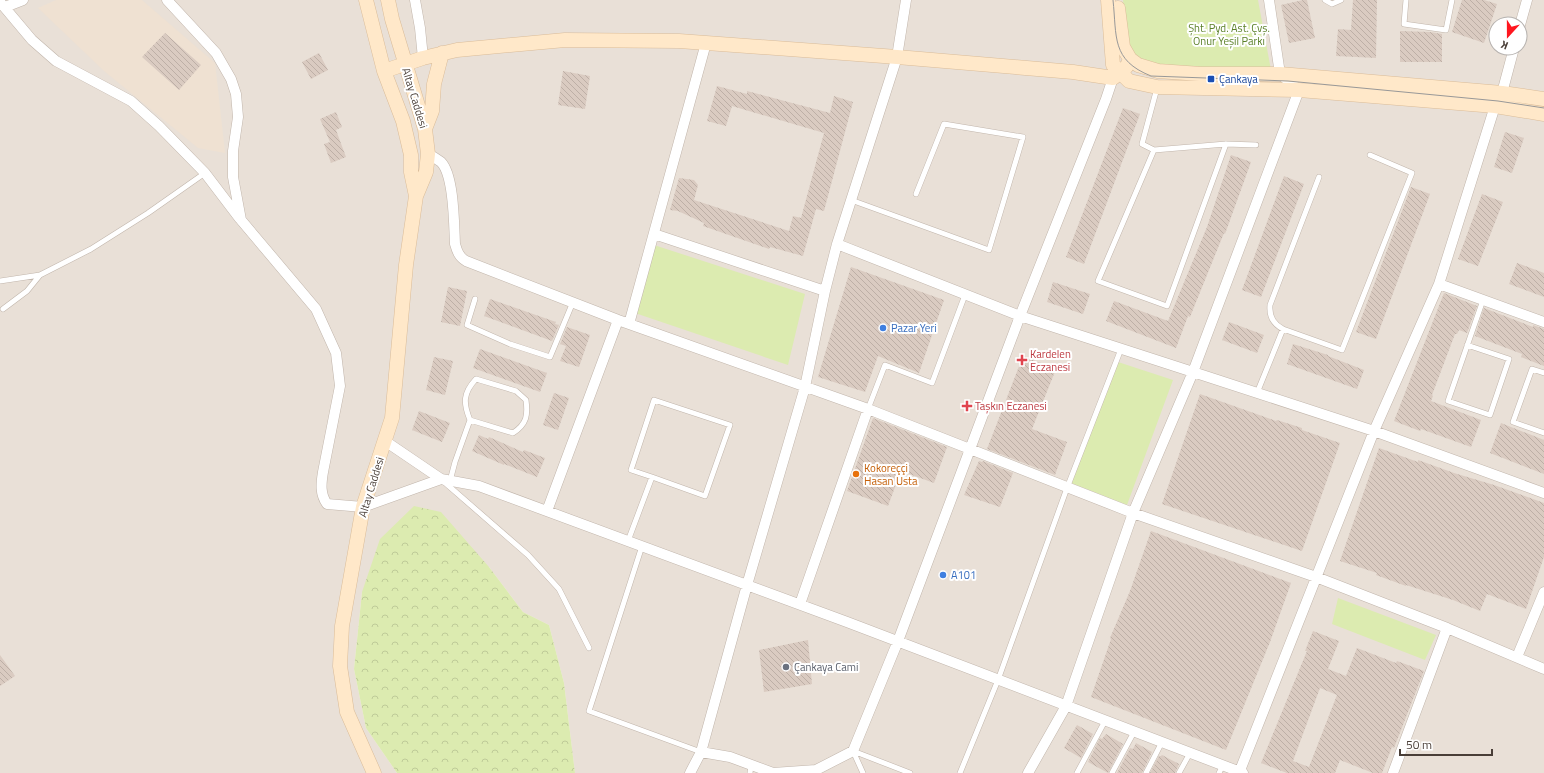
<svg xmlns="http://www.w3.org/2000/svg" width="1544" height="773" font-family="'Titillium Web',sans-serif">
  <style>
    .residential { fill: #e9e0d7; fill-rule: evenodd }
    .education { fill: #efe1d2 }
    .green { fill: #dcebb0 }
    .forest { fill: url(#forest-crowns) }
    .building { fill: url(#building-back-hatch); fill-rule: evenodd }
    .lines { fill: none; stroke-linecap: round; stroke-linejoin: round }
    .lane-casing { stroke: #c1b5ab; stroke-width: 6 }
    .street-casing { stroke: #c1b5ab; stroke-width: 11 }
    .secondary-casing { stroke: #dabc99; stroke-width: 15 }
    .lane { stroke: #fff; stroke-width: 5 }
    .street { stroke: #fff; stroke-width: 10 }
    .secondary { stroke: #ffe8c9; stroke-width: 14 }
    .tram { stroke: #989898; stroke-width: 1 }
    .transit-dot { fill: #1a4fb4; stroke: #fff; stroke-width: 1.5 }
    .shop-dot { fill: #3f7fe0; stroke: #fff; stroke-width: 1.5 }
    .health-dot { fill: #e0444e; stroke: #fff; stroke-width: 1.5 }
    .food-dot { fill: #e8710a; stroke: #fff; stroke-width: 1.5 }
    .worship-dot { fill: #6b7280; stroke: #fff; stroke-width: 1.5 }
    .labels { text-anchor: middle; stroke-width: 4; stroke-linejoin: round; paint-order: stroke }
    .park-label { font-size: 11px; fill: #597f26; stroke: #fff }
    .transit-label { font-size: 11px; fill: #164399; stroke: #fff; text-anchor: start }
    .street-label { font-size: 11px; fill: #493e37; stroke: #fff }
    .shop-label { font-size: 11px; fill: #366cbe; stroke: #fff; text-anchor: start }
    .health-label { font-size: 11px; fill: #be3a42; stroke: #fff; text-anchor: start }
    .food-label { font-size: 11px; fill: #c56008; stroke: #fff; text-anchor: start }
    .worship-label { font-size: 11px; fill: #5b616d; stroke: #fff; text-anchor: start }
  </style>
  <defs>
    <pattern id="forest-crowns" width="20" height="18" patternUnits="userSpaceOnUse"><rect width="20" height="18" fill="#dcebb0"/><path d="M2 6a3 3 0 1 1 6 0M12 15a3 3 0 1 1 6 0" fill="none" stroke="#becb98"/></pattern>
    <pattern id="building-back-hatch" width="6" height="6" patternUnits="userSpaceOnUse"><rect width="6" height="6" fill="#dacbc1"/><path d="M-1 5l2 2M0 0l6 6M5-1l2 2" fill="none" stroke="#bdafa6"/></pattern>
  </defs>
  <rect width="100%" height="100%" fill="#f5efe9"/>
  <!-- residential -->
  <path class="residential" d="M0 0H1544V773H575L564 683 549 625 523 612 489 567 362 592 354 669 366 728 397 773H0ZM1496 24H1520V48H1496Z"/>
  <!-- education -->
  <path class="education" d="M56 0H142L215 63 225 153 198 148 104 71 38 8Z"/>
  <!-- green -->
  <path class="green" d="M1123 0H1258L1271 70 1157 66 1134 56 1128 47Z
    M654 245 805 294 788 365 632 312Z
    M1115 361 1173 380 1127 505 1071 483Z
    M1338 598 1436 635 1425 660 1332 624Z"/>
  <!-- forest -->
  <path class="forest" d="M414 506 441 512 489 567 523 612 549 625 564 683 575 773H397L366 728 354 669 362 592 380 539Z"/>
  <!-- building -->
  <path class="building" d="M1303 0H1307L1315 38 1289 43 1281 5Z
    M1353 0H1377L1376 58 1336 56 1338 29 1351 30Z
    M1462 0H1484L1497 4 1484 43 1452 32Z
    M1400 31 1430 32 1442 34V62H1400Z
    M165 33 201 65 179 90 142 57Z
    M319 53 328 70 311 79 302 62Z
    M563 71 590 76 585 109 558 105Z
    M717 86 747 94V91L830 113 834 96 853 102 824 211 816 209 803 256 770 247 769 249 703 226 704 223 678 211 670 210 679 178 694 180 698 185 694 200 789 231 793 216 801 218 824 133 732 106 726 126 707 121Z
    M1123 108 1140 114 1084 264 1066 257Z
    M336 112 342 127 336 130 346 157 331 163 324 144 330 142 320 119Z
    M1505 132 1524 138 1512 173 1494 167Z
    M1231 155 1251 162 1225 234 1224 233 1190 317 1188 316 1176 348 1106 321 1114 301 1168 321 1207 227Z
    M1284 176 1304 184 1261 297 1242 290Z
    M1411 187 1430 194 1376 339 1356 332Z
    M1482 194 1503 202 1478 266 1458 259Z
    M1517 263 1544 273V297L1509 284Z
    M851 267 944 300 919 373 878 356 865 392 818 377Z
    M1053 282 1090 294 1083 314 1047 302Z
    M448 287 467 291 460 326 441 322Z
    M1444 293 1477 306 1467 333 1459 330 1457 334H1455L1432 395 1433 396 1431 401 1481 420 1471 447 1421 429 1420 431 1394 421Z
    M490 299 556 322 555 324 559 325 552 341 484 316Z
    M1484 308 1533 327V325L1544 329V366L1521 357 1522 354 1475 336Z
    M1229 322 1264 335 1257 353 1222 340Z
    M567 327 590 335 579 367 560 361 566 346 560 344Z
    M1293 344 1328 355V356L1364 370 1357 389 1287 364Z
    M480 349 547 373 540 392 473 368Z
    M1023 356 1056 369 1032 429 1067 442 1055 475 987 449Z
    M434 357 453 361 445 395 426 390Z
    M554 393 569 398 558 430 543 425Z
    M1200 394 1276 421 1277 420 1302 428V430L1340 443 1302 551 1162 504Z
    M419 411 450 423 442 442 412 430Z
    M873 418 947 447 934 483 901 471 888 506 847 491Z
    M1501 423 1544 440V474L1490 453Z
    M479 435 488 439 489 437 523 452 524 450 545 458 537 477 504 464V465L472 451Z
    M1379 448 1418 462V460L1454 473 1494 485 1544 503V557L1526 609 1487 594 1480 611 1453 600 1406 585V586L1376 575 1377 573 1340 561Z
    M979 461 982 462 983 461 1013 473 1000 507 964 495Z
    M1151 531 1291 583 1270 642 1226 750 1091 697 1111 639 1110 638 1130 591Z
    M1313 631 1339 641 1328 669 1346 676 1357 648 1396 663 1397 661 1424 671 1394 748 1392 747 1382 773H1373L1340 760 1335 773H1287L1261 763 1307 651H1305ZM1320 688 1337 695 1309 767 1293 761Z
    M808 640 812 684 764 692 759 650Z
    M0 655 15 676 0 686Z
    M1077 725 1093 734 1081 758 1064 748Z
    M1106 734 1123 744 1108 773 1088 762 1100 738 1102 739Z
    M1136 743 1152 752 1142 773H1117L1130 748 1133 749Z
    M1162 755 1179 764 1175 773H1150L1159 756H1161Z"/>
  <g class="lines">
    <!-- lane casing -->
    <g class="lane-casing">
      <path id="lane" d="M1325 0 1332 4 1341 0
        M1406 0 1404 24 1446 30 1452 0
        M1157 88 1142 144 1154 150 1226 144 1256 145
        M1154 150 1098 281 1167 306 1226 144
        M1319 177 1270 305C1269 316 1273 324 1283 329L1342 350 1412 173 1370 155
        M851 200 989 250 1023 137 944 124 916 194
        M0 281 40 275 91 249 148 213 205 173
        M475 299 467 325 510 344 550 357 573 302
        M3 309 27 291 40 275
        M1467 345 1509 359 1490 415 1448 401 1483 300
        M1544 373 1532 369 1513 422 1544 433
        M1257 393 1283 329
        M868 409 885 365 932 383 965 295
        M443 481 528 555 559 589 589 648
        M450 481 455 462 470 420 513 433C527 424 528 415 526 400L516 391 476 379C463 393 463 403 470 420
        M628 541 652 477 705 496 730 425 654 400 631 470 652 477
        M642 546 589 711 701 752
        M853 751 910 773
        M853 751 863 773
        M750 773 751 765
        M960 773 998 680 1067 488 1121 349
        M1077 773 1105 721
        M1112 773 1134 732
        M1146 773 1162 742
        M1179 773 1190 753
        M1219 773 1223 765"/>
    </g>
    <!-- street casing -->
    <g class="street-casing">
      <path id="street" d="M167 0 216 53 231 79 236 94 238 117 233 151V177L241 220 316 309 336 353 340 386 323 472C321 484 320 494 327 504L363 507 441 479
        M415 0 420 28 423 58
        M1269 0 1280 74 1299 90 1193 372 1374 431 1544 493
        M0 2 32 40 56 61 131 101 159 126 205 173 240 219
        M5 7 23 0
        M1520 25 1527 0
        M428 154C432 156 437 159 441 162 454 175 454 224 455 244 457 251 459 257 466 261L618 320 868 409 1133 513 1316 577 1447 628
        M654 234 825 291
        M837 244 897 57 906 0
        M1439 284 1544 322
        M629 324 706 43
        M385 441 441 479 479 486 847 622 1243 773
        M547 511 618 320
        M800 604 868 409
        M1517 657 1544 592
        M701 752 730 757 773 773 816 770 853 751 898 641 1020 316 1106 99 1113 78
        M690 773 701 752 747 585 805 387 825 291 837 244 1020 316 1193 372 1133 513 1066 706 1028 773
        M1239 773 1374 431 1439 284 1495 106 1502 93 1514 48
        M1393 773 1447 628 1544 669"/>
    </g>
    <!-- secondary casing -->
    <g class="secondary-casing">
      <path id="secondary" d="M366 0 384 71 403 121 411 155V172L416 196
        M1108 0 1113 65 1129 81 1157 87 1299 90 1495 106 1544 114
        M1118 8 1123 47 1130 59 1138 65 1158 71 1201 74H1280L1502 93 1544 99
        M384 71 423 58 457 50 565 40 679 41 897 57 1073 72 1113 78C1120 73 1128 68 1130 59
        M425 129 432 111 434 84 442 53
        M374 773 347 712 340 666 342 626 363 507 392 418 406 265 416 196 426 172 428 154 425 129 392 19 388 0"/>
    </g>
    <!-- lane -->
    <use href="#lane" class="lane"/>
    <!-- street -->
    <use href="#street" class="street"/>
    <!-- secondary -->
    <use href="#secondary" class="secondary"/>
    <!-- tram -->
    <path class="tram" d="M1113 0C1117 37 1111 60 1151 76L1288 81 1498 101 1544 108"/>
  </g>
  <!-- markers -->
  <rect class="transit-dot" x="1207" y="75" width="8" height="8" rx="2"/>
  <g class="shop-dot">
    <circle cx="883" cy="328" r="4"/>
    <circle cx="943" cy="575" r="4"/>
  </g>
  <g class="health-dot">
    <path d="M1020 354h4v4h4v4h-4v4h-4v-4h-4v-4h4z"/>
    <path d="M965 400h4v4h4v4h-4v4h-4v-4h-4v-4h4z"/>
  </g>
  <circle class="food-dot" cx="856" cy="474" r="4"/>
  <circle class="worship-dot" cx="786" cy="667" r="4"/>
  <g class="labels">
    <!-- park labels -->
    <g class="park-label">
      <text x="1229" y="32">Şht. Pyd. Ast. Çvş.<tspan x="1229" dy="13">Onur Yeşil Parkı</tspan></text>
    </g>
    <!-- transit labels -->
    <g class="transit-label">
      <text x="1219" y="83">Çankaya</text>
    </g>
    <!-- street labels -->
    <g class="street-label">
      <text transform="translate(415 98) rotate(73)" y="4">Altay Caddesi</text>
      <text transform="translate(371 487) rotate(-73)" y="4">Altay Caddesi</text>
    </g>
    <!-- shop labels -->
    <g class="shop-label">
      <text x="891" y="332">Pazar Yeri</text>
      <text x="951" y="579">A101</text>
    </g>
    <!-- health labels -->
    <g class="health-label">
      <text x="1030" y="358">Kardelen<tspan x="1030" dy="13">Eczanesi</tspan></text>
      <text x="975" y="410">Taşkın Eczanesi</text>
    </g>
    <!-- food labels -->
    <g class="food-label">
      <text x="864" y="472">Kokoreççi<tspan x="864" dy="13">Hasan Usta</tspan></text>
    </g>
    <!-- worship labels -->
    <g class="worship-label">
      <text x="794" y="671">Çankaya Cami</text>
    </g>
  </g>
  <!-- north arrow -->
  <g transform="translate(1508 36) rotate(201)"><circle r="19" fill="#ffffff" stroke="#b6b2af"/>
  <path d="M0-3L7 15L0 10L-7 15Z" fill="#ff161f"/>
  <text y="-6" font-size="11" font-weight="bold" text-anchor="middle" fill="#493e37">K</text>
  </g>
  <!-- scale -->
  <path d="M1400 749v6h92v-6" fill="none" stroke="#493e37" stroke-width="2"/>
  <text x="1406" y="749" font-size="12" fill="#493e37" stroke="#ffffff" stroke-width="3" paint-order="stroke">50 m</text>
</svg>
